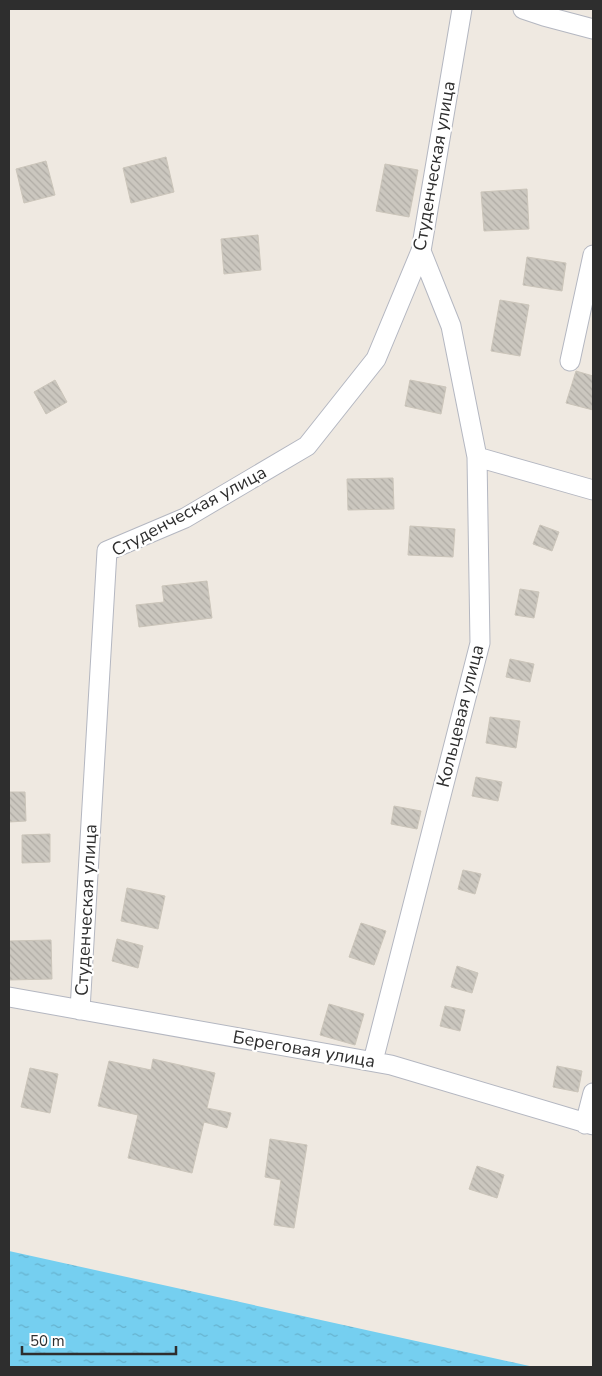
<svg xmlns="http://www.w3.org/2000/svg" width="602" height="1376" font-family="'Nunito Sans',sans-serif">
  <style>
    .water { fill: url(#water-ripples) }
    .building { fill: url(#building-back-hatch); stroke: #cbc5ba }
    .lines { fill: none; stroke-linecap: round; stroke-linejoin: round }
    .minor-casing { stroke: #b4b7c1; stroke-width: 21 }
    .minor { stroke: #fff; stroke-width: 19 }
    .labels { text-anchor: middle; stroke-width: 4.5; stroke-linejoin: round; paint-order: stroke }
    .street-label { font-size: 18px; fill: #2e2e2e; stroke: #fff }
  </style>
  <defs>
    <pattern id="water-ripples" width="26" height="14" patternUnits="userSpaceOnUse" patternTransform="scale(1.25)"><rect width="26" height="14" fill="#75cff0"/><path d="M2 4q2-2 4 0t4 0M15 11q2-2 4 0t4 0" fill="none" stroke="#66b2ce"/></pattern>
    <pattern id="building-back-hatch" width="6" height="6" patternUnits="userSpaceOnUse" patternTransform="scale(1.25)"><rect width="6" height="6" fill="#cbc7bf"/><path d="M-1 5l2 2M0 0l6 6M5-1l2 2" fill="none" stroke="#afaba4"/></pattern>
  </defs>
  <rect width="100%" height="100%" fill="#efe9e1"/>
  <!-- water -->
  <path class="water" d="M9 1251 534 1367H9Z"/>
  <!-- building -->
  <path class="building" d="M166 157 174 192 131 203 123 168Z
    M46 161 55 195 24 203 16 169Z
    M385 164 418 170 409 217 376 211Z
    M527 189 529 229 484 231 481 192Z
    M258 235 261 270 224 274 221 239Z
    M527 257 566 263 562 291 523 285Z
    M500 300 529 305 520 356 491 351Z
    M576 371 593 376V410L566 403Z
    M55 380 67 402 46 414 34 392Z
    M410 380 446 387 441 414 405 406Z
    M393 478 394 509 348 510 347 479Z
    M540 525 559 532 552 551 533 544Z
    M410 526 455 529 453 557 408 555Z
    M207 581 212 618 139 627 136 605 164 602 162 586Z
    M520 589 539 592 534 618 515 615Z
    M510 659 534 664 530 682 506 677Z
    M490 717 520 721 516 748 486 743Z
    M476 777 502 782 498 801 472 796Z
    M9 792H25L26 821 9 822Z
    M394 806 421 811 417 829 391 824Z
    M50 834V862L22 863V835Z
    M463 870 481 874 475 894 458 889Z
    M127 888 165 896 158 929 121 921Z
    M361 923 386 931 374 965 349 957Z
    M117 939 143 946 138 968 112 961Z
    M51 940 52 979 9 980V941Z
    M457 966 478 973 472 993 451 987Z
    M329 1004 364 1014 355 1045 320 1035Z
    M445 1006 465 1010 460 1031 440 1026Z
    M153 1059 215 1073 207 1108 231 1113 227 1128 204 1122 192 1173 128 1158 138 1115 98 1106 109 1061 151 1070Z
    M557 1066 582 1071 578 1092 553 1087Z
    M30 1068 58 1074 50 1113 21 1107Z
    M270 1139 307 1145 294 1228 274 1225 281 1180 265 1177Z
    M477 1166 504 1175 497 1198 469 1189Z"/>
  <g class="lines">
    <!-- minor casing -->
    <g class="minor-casing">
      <path id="minor" d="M523 9 544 16 593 29
        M570 361 593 255
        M477 457 593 490
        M9 997 391 1065 593 1125
        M80 1010 107 551 185 518 307 446 376 359 421 251 462 9
        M373 1061 480 643 477 457 451 326 421 251
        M585 1124 593 1093"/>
    </g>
    <!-- minor -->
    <use href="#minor" class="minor"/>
  </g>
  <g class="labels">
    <!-- street labels -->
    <g class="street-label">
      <text transform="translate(434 166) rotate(-80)" y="6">Студенческая улица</text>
      <text transform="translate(189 511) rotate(-28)" y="6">Студенческая улица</text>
      <text transform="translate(460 716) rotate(-76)" y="6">Кольцевая улица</text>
      <text transform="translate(86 910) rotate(-87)" y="6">Студенческая улица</text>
      <text transform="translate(304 1049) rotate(10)" y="6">Береговая улица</text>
    </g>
  </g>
  <!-- border -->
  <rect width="602" height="1376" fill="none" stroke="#2e2e2e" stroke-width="20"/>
  <!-- scale -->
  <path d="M22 1346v8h154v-8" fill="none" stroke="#2e2e2e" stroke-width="2.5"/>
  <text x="30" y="1346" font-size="15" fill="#2e2e2e" stroke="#ffffff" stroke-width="4" paint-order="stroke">50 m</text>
</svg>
